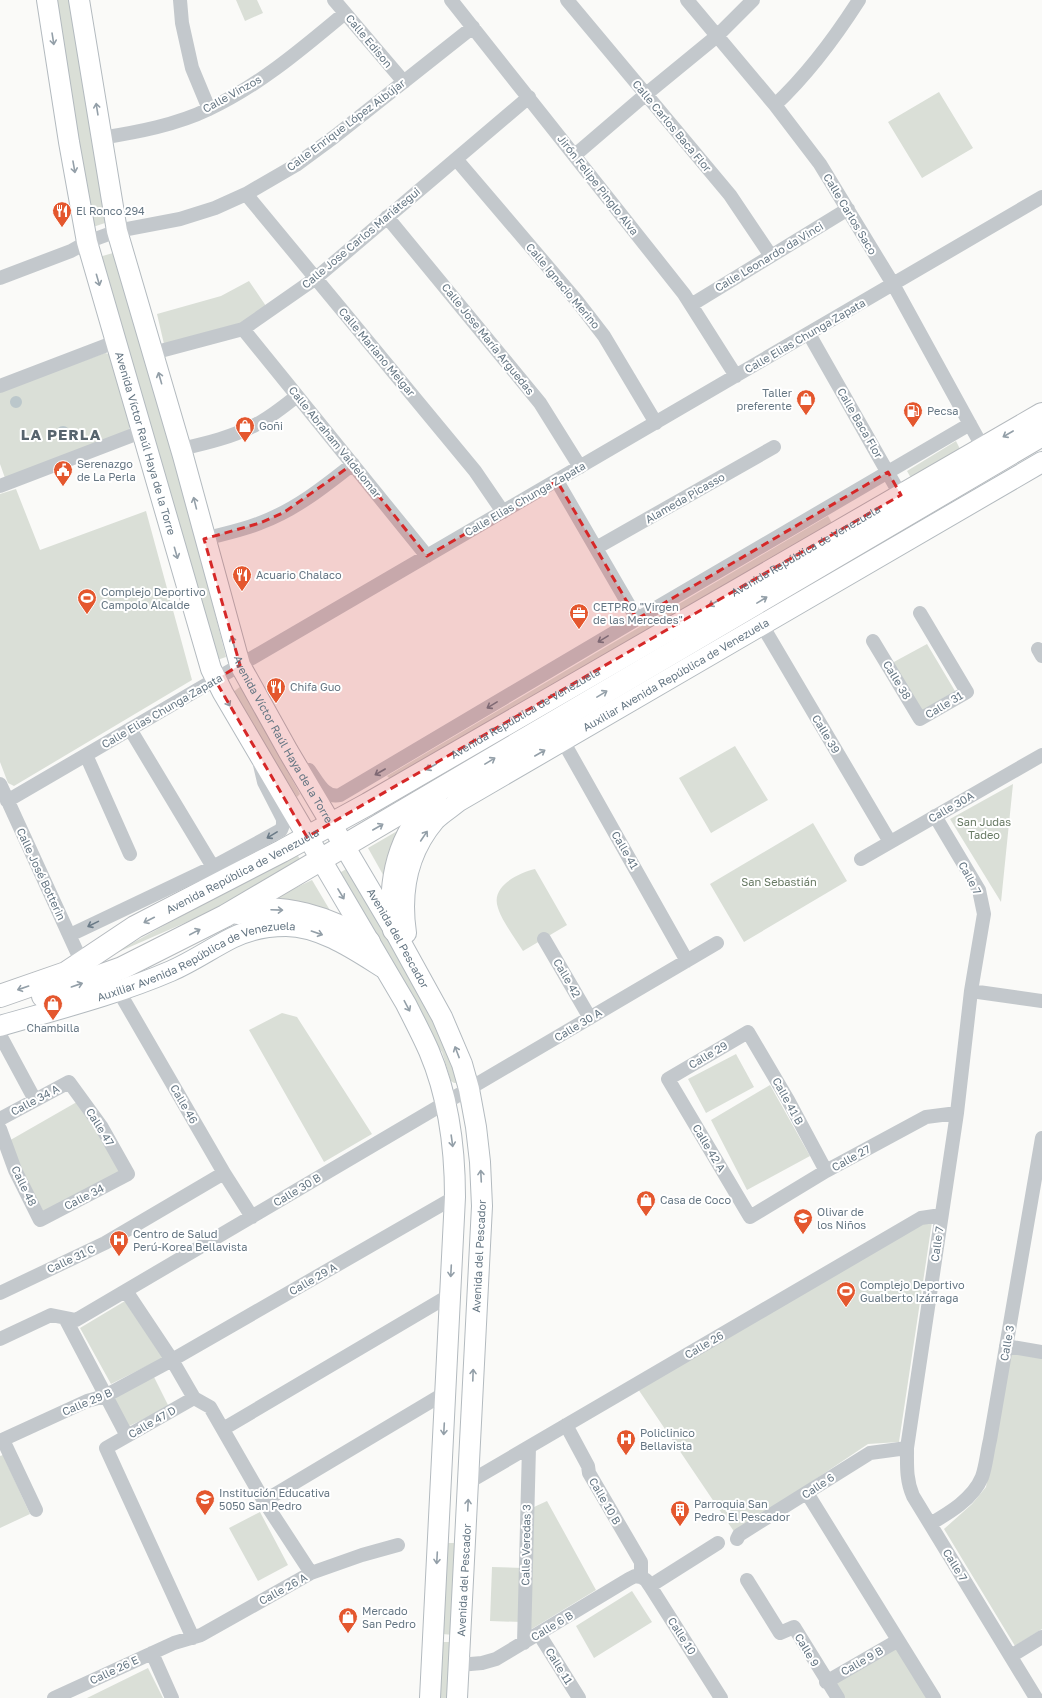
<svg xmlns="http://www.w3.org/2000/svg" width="1042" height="1698" font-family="'Golos Text',sans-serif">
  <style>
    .green { fill: #dadfd7 }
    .water { fill: #bbc7cb }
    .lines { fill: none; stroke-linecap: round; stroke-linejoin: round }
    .secondary-casing { stroke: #b3babf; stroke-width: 22 }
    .primary-casing { stroke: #b5babe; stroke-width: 24 }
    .street { stroke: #c3c8cc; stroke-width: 14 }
    .secondary { stroke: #fff; stroke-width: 20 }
    .primary { stroke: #fff; stroke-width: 22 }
    .oneway { stroke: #939fa8 }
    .oneway2 { stroke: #6a7a87 }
    .marked { fill: #d62828; fill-opacity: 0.2; stroke: #d62828; stroke-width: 3; stroke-dasharray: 8 5; stroke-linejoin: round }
    .labels { text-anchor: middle; stroke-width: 4; stroke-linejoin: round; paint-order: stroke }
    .street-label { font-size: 11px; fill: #657683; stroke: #fff }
    .poi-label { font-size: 11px; fill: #657683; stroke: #fff; text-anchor: start }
    .park-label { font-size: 11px; fill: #687a64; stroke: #fff }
    .district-label { font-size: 15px; font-weight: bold; letter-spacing: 1px; fill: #57646e; stroke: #fff }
  </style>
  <rect width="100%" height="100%" fill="#fafaf8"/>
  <!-- green -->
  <path class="green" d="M53 0H71L105 223 93 227Z
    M236 0H257L263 13 245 21Z
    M939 92 973 148 922 178 888 122Z
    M113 253 178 468 226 657 217 660 99 257Z
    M249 281 266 306 241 323 164 344 157 314 221 296Z
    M105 353 109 354 130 425 129 430 5 478 0 464V391Z
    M956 441 960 449 911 478 907 471Z
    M16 489 40 550 146 511 192 680 14 786 8 783 0 762V494Z
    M828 516 832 523 390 779 387 776Z
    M927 644 955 691 920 712 892 663Z
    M241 686 300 794 297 797 232 693Z
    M735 746 768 800 711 833 679 778Z
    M1013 784 1001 902 950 819Z
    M813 823 847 881 744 942 710 884Z
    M399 830 386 880 368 848Z
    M296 853 302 862 212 911 107 957Z
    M348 868 433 1012 458 1081 457 1083H454L451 1081 442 1052 434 1042 341 877V872Z
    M535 869 567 925 523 951C515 938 502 921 498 908 490 886 519 873 535 869Z
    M312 880 331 912 276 897Z
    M282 1013 297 1017 372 1134 324 1162 249 1030Z
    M736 1054 754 1087 706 1113 688 1079Z
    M770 1085 810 1156 747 1190 711 1120Z
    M82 1099 123 1172 44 1213 7 1142Z
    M932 1222 899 1442 868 1444 735 1533 638 1389 908 1227Z
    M125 1301 163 1358 111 1384 80 1328Z
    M1010 1352 1042 1358V1629L1015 1646 944 1529 972 1504 986 1487Z
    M154 1377 169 1407 127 1427 113 1397Z
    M3 1455 30 1514 0 1528V1456Z
    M547 1501 596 1590 530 1630 534 1507Z
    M260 1512 288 1565 258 1581 229 1528Z
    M445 1543H459L454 1635 442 1634Z
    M492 1567 524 1568 522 1622 490 1621Z
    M632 1591 652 1622 594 1658 576 1626Z
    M441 1642H453L450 1698H439Z
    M899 1642 933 1698H838L829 1684Z
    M148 1668 163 1698H87Z"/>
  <!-- water -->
  <path class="water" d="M10 402a6 6 0 1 1 12 0a6 6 0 1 1-12 0Z
    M56 433a7 7 0 1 1 14 0a7 7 0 1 1-14 0Z"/>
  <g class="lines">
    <!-- secondary casing -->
    <g class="secondary-casing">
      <g id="secondary">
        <path id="s1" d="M47 0 69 142 87 242 211 669 223 693 406 1004C414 1020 422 1035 429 1051 449 1098 455 1147 455 1197L430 1698"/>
        <path id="s2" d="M79 0 117 231 183 456 240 665 288 751 394 930 442 1017 462 1064 469 1089 476 1127 480 1162 482 1206 457 1698"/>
        <path id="s3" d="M406 933C400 892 407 853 435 820 442 813 452 807 459 801L1042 462"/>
        <path id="s4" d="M0 1026C55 1010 118 994 171 971 192 962 212 948 232 938 248 930 268 926 286 926 320 926 355 950 382 967"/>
      </g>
    </g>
    <!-- primary casing -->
    <g class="primary-casing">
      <g id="primary">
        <path d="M238 913C283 902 330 918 369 942"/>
        <path d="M394 930C388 882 398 834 435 799"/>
        <path id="s5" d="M0 996 66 973 135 927 282 851 368 804 1042 414"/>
        <path d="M43 996 122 968 225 916 1042 435"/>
      </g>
    </g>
    <!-- street -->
    <path class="street" d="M180 0 182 23 192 68 209 109
      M334 0 404 82
      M451 0 684 294 736 376
      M567 0 730 195 771 256
      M687 0 775 105 820 164 893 284 983 448
      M775 105C806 76 836 36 859 0
      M101 138C138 132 176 125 209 109 260 85 303 48 345 13
      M575 155 645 95 717 36 753 0
      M456 159 577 301 604 336 656 423
      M246 194 475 471 503 512
      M387 217 540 403 580 467
      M0 278 71 251 87 242 117 231 180 219 215 208 246 194 296 165 334 137 473 27
      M691 305 848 209
      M243 329 427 556
      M809 334 905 503
      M153 353 243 329 316 278 529 97
      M0 386 115 342
      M181 449C207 443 233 437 257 424 271 417 284 406 297 396
      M557 481 637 619
      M0 486 141 432
      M204 539C223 534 243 530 260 523 295 510 324 487 353 464
      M596 548 774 447
      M762 625 890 842
      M873 641 920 719 967 692 920 613
      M1038 649 1042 656
      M130 729 213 867
      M563 741 687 961
      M86 755 130 854
      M309 770C317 781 325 799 340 795L637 619 970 424
      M0 784 82 963
      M7 801 1042 197
      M935 816 979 890 984 914 971 991 957 1113 907 1448C907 1465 906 1480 913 1496L1036 1698
      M861 859 1042 755
      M70 935 213 867 281 830 283 825V819L264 782 260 765
      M544 939 590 1018
      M118 990 224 1173 252 1217
      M971 991 1042 1001
      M0 1035 35 1100
      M0 1119 69 1082 101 1126 128 1174 40 1220 15 1170 0 1129
      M826 1171 788 1100 748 1032 668 1079 750 1217 826 1171 926 1117 957 1113
      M126 1291 172 1360 194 1398 210 1407 264 1501 311 1573
      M0 1293 105 1243 224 1173
      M65 1318 127 1436
      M0 1339 51 1315 76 1320 717 943
      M1006 1346 1042 1352
      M566 1425 588 1466 589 1473 641 1562V1577
      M223 1429 450 1295
      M3 1440 36 1510
      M0 1441 87 1401 105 1396 172 1360 455 1197
      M469 1482 921 1218 941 1215
      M807 1493 934 1698
      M264 1501 445 1393
      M930 1524C949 1513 973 1499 982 1477 986 1466 987 1452 990 1440L1042 1138
      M737 1539 739 1535 870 1453 907 1448
      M641 1577 646 1580 650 1586 721 1698
      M747 1580 780 1633 794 1627 838 1698
      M650 1586 718 1543
      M539 1634 579 1698
      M193 1638 106 1448 194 1398
      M524 1643 529 1447
      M152 1653 172 1698
      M1011 1656 1042 1637
      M459 1665 482 1663 496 1659 629 1579 635 1576 641 1577
      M826 1682 897 1641
      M54 1698 174 1643 201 1635 311 1573 362 1555 398 1545"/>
    <!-- secondary -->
    <use href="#secondary" class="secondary"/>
    <!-- primary -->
    <use href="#primary" class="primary"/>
  </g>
  <!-- one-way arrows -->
  <defs><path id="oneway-shaft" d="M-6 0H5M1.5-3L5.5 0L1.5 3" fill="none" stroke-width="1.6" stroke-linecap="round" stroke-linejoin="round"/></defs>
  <g class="oneway">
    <use href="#oneway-shaft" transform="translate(53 39) rotate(81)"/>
    <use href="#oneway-shaft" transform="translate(97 109) rotate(-99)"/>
    <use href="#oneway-shaft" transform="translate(74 167) rotate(80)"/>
    <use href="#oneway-shaft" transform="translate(98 280) rotate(74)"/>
    <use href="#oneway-shaft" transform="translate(160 378) rotate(-106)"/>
    <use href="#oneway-shaft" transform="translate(1008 434) rotate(150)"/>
    <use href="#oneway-shaft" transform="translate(195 503) rotate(-104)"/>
    <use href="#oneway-shaft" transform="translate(176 553) rotate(74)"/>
    <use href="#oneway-shaft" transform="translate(762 600) rotate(-31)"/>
    <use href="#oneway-shaft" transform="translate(714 603) rotate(150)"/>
    <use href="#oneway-shaft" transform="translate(233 642) rotate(-106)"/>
    <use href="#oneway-shaft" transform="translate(602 694) rotate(-31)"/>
    <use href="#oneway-shaft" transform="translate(227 701) rotate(60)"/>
    <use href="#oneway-shaft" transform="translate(540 753) rotate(-30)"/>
    <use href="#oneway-shaft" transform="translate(490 761) rotate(-31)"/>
    <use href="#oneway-shaft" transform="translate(431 767) rotate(150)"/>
    <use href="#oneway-shaft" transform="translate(378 827) rotate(-30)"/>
    <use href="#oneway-shaft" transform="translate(424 836) rotate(-56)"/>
    <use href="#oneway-shaft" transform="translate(341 894) rotate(59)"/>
    <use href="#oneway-shaft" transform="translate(277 910) rotate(2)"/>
    <use href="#oneway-shaft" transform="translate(149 920) rotate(153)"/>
    <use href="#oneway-shaft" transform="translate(195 932) rotate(-28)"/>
    <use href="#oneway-shaft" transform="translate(317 933) rotate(19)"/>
    <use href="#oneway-shaft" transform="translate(77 985) rotate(-19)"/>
    <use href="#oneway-shaft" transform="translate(23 988) rotate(161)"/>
    <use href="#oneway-shaft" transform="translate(407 1006) rotate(62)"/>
    <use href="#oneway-shaft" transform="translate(457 1052) rotate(-111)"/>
    <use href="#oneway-shaft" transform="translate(452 1141) rotate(82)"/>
    <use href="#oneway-shaft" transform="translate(481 1176) rotate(-93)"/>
    <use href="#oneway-shaft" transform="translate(451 1271) rotate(93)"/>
    <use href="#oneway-shaft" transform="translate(473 1375) rotate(-88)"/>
    <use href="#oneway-shaft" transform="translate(444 1429) rotate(93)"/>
    <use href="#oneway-shaft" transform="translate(468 1505) rotate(-87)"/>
    <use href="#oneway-shaft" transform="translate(437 1558) rotate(93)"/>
  </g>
  <g class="oneway2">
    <use href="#oneway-shaft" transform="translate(603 639) rotate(149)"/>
    <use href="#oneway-shaft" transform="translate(492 705) rotate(149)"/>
    <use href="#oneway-shaft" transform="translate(380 772) rotate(150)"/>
    <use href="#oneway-shaft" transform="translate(272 835) rotate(149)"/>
    <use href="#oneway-shaft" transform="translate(93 924) rotate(154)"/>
  </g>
  <!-- marked area -->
  <path class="marked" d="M353 464 427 556 557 481 637 619 888 472 901 495 307 837 215 680 240 665 204 539 260 523 283 513Z"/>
  <!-- icons -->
  <defs>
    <g id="restaurant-pin" transform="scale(1)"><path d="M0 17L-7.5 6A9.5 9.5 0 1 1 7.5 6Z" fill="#e4572e" stroke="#fff"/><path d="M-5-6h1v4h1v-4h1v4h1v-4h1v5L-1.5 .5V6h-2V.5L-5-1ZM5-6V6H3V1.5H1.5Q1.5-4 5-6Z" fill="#fff"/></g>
    <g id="shop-pin" transform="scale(1)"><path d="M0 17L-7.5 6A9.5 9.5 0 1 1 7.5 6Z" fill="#e4572e" stroke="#fff"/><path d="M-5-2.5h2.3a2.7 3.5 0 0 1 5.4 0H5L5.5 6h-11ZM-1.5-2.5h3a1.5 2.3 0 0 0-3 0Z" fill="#fff"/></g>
    <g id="fuel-pin" transform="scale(1)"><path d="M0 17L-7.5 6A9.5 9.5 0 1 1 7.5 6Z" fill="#e4572e" stroke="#fff"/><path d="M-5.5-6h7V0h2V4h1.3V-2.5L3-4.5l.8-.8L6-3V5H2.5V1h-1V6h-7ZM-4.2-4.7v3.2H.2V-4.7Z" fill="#fff"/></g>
    <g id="civic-pin" transform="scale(1)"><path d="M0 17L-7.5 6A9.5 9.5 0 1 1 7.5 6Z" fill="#e4572e" stroke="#fff"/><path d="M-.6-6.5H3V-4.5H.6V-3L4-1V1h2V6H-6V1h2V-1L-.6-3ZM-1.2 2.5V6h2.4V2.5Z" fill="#fff"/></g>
    <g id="stadium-pin" transform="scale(1)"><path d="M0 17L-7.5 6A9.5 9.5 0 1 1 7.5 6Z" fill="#e4572e" stroke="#fff"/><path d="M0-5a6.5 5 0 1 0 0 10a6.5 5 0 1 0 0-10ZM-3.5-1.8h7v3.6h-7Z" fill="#fff"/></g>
    <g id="office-pin" transform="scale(1)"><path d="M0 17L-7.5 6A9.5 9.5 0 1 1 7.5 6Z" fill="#e4572e" stroke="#fff"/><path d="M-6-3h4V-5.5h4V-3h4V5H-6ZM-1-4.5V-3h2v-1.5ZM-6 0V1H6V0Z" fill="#fff"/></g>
    <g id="school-pin" transform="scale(1)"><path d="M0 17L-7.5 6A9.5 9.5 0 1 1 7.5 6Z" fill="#e4572e" stroke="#fff"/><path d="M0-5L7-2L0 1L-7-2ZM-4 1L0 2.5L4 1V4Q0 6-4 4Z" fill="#fff"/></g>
    <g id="hospital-pin" transform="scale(1)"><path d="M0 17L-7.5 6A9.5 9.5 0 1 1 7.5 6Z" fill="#e4572e" stroke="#fff"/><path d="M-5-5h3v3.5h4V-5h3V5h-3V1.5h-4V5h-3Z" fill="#fff"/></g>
    <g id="building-pin" transform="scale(1)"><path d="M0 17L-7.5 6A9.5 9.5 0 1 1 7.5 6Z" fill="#e4572e" stroke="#fff"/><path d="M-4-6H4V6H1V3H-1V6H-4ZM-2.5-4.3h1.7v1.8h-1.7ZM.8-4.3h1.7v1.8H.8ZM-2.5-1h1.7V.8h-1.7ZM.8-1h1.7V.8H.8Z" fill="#fff"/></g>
  </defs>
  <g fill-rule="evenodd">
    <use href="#restaurant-pin" x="62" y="211"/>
    <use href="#shop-pin" x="806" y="399"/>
    <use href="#fuel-pin" x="913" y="411"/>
    <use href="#shop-pin" x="245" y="426"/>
    <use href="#civic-pin" x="63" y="470"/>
    <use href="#restaurant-pin" x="242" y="575"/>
    <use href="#stadium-pin" x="87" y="598"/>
    <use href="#office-pin" x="579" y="613"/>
    <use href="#restaurant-pin" x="276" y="687"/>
    <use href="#shop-pin" x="53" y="1004"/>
    <use href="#shop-pin" x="646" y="1200"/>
    <use href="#school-pin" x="803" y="1218"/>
    <use href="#hospital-pin" x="119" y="1240"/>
    <use href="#stadium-pin" x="846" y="1291"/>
    <use href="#hospital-pin" x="626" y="1439"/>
    <use href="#school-pin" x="205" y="1499"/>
    <use href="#building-pin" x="680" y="1510"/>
    <use href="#shop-pin" x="348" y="1617"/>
  </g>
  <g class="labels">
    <!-- street labels -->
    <g class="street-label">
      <text transform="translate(369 41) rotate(50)" y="4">Calle Edison</text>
      <text transform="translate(232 94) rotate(-29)" y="4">Calle Vinzos</text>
      <text transform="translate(346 125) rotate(-37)" y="4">Calle Enrique López Albújar</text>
      <text transform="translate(672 126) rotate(50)" y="4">Calle Carlos Baca Flor</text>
      <text transform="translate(598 185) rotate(52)" y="4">Jirón Felipe Pinglo Alva</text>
      <text transform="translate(850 214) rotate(59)" y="4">Calle Carlos Saco</text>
      <text transform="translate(361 238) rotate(-40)" y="4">Calle Jose Carlos Mariátegui</text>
      <text transform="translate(769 257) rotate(-31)" y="4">Calle Leonardo da Vinci</text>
      <text transform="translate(563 286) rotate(50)" y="4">Calle Ignacio Merino</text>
      <text transform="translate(805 336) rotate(-30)" y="4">Calle Elias Chunga Zapata</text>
      <text transform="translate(488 339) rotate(51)" y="4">Calle Jose María Arguedas</text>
      <text transform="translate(377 352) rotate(50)" y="4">Calle Mariano Melgar</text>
      <text transform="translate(860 423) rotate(60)" y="4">Calle Baca Flor</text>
      <text transform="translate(335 442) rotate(51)" y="4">Calle Abraham Valdelomar</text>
      <text dy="4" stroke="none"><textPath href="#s1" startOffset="455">Avenida Víctor Raúl Haya de la Torre</textPath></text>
      <text transform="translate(685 498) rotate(-30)" y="4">Alameda Picasso</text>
      <text transform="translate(525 499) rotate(-30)" y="4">Calle Elias Chunga Zapata</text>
      <text dy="4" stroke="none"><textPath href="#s5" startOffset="922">Avenida República de Venezuela</textPath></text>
      <text dy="4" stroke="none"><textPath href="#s3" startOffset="402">Auxiliar Avenida República de Venezuela</textPath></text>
      <text transform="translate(897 680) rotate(59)" y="4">Calle 38</text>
      <text transform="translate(944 705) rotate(-31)" y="4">Calle 31</text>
      <text transform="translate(162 711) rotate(-30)" y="4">Calle Elias Chunga Zapata</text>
      <text dy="4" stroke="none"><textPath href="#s5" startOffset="598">Avenida República de Venezuela</textPath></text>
      <text transform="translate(826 734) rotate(59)" y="4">Calle 39</text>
      <text dy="4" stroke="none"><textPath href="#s2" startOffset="771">Avenida Víctor Raúl Haya de la Torre</textPath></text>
      <text transform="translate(951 807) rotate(-30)" y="4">Calle 30A</text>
      <text transform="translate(625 850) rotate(60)" y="4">Calle 41</text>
      <text dy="4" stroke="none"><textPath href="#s5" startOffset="274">Avenida República de Venezuela</textPath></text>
      <text transform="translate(41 874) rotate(65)" y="4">Calle José Botterin</text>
      <text transform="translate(970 878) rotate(62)" y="4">Calle 7</text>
      <text dy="4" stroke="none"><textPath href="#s2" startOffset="1001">Avenida del Pescador</textPath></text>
      <text dy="4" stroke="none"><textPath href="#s4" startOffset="208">Auxiliar Avenida República de Venezuela</textPath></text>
      <text transform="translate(567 978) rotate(60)" y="4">Calle 42</text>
      <text transform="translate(578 1025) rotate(-31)" y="4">Calle 30 A</text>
      <text transform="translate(708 1055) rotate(-30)" y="4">Calle 29</text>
      <text transform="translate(35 1100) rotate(-28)" y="4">Calle 34 A</text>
      <text transform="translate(788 1101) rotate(61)" y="4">Calle 41 B</text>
      <text transform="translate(184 1104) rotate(60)" y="4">Calle 46</text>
      <text transform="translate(100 1127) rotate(58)" y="4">Calle 47</text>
      <text transform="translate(709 1148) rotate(59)" y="4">Calle 42 A</text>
      <text transform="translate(851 1158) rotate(-29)" y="4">Calle 27</text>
      <text transform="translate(24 1186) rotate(64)" y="4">Calle 48</text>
      <text transform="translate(297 1190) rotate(-31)" y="4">Calle 30 B</text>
      <text transform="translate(84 1197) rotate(-27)" y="4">Calle 34</text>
      <text transform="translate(937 1244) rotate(-82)" y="4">Calle 7</text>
      <text transform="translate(479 1256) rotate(-87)" y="4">Avenida del Pescador</text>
      <text transform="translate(71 1259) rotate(-25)" y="4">Calle 31 C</text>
      <text transform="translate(313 1279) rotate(-30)" y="4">Calle 29 A</text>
      <text transform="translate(1007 1343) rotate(-80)" y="4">Calle 3</text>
      <text transform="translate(704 1345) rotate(-30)" y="4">Calle 26</text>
      <text transform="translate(87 1402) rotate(-23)" y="4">Calle 29 B</text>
      <text transform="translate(152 1422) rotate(-30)" y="4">Calle 47 D</text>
      <text transform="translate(818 1486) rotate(-33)" y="4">Calle 6</text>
      <text transform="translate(605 1501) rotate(60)" y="4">Calle 10 B</text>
      <text transform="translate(526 1545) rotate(-89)" y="4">Calle Veredas 3</text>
      <text transform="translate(955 1565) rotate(58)" y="4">Calle 7</text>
      <text transform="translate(464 1580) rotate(-87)" y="4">Avenida del Pescador</text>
      <text transform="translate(283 1589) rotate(-29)" y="4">Calle 26 A</text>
      <text transform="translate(552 1626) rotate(-31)" y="4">Calle 6 B</text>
      <text transform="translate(682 1636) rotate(57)" y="4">Calle 10</text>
      <text transform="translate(807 1650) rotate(59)" y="4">Calle 9</text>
      <text transform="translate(862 1661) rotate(-30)" y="4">Calle 9 B</text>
      <text transform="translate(559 1666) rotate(58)" y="4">Calle 11</text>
      <text transform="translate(114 1670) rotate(-25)" y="4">Calle 26 E</text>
    </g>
    <!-- poi labels -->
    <g class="poi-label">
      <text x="76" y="215">El Ronco 294</text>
      <text x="792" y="397" text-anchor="end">Taller<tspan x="792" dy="13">preferente</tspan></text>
      <text x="927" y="415">Pecsa</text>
      <text x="259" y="430">Goñi</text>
      <text x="77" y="468">Serenazgo<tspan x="77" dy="13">de La Perla</tspan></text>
      <text x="256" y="579">Acuario Chalaco</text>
      <text x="101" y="596">Complejo Deportivo<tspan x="101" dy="13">Campolo Alcalde</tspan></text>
      <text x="593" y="611">CETPRO "Virgen<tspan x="593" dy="13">de las Mercedes"</tspan></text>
      <text x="290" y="691">Chifa Guo</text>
      <text x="53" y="1032" text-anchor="middle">Chambilla</text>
      <text x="660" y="1204">Casa de Coco</text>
      <text x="817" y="1216">Olivar de<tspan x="817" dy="13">los Niños</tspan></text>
      <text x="133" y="1238">Centro de Salud<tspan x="133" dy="13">Perú-Korea Bellavista</tspan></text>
      <text x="860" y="1289">Complejo Deportivo<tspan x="860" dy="13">Gualberto Izárraga</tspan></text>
      <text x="640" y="1437">Policlinico<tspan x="640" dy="13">Bellavista</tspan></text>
      <text x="219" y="1497">Institución Educativa<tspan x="219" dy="13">5050 San Pedro</tspan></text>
      <text x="694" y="1508">Parroquia San<tspan x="694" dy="13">Pedro El Pescador</tspan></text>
      <text x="362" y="1615">Mercado<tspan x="362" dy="13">San Pedro</tspan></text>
    </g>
    <!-- park labels -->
    <g class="park-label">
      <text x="984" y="826">San Judas<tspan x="984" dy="13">Tadeo</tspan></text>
      <text x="779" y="886">San Sebastián</text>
    </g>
    <!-- district labels -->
    <g class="district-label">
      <text x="61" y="440">LA PERLA</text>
    </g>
  </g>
</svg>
